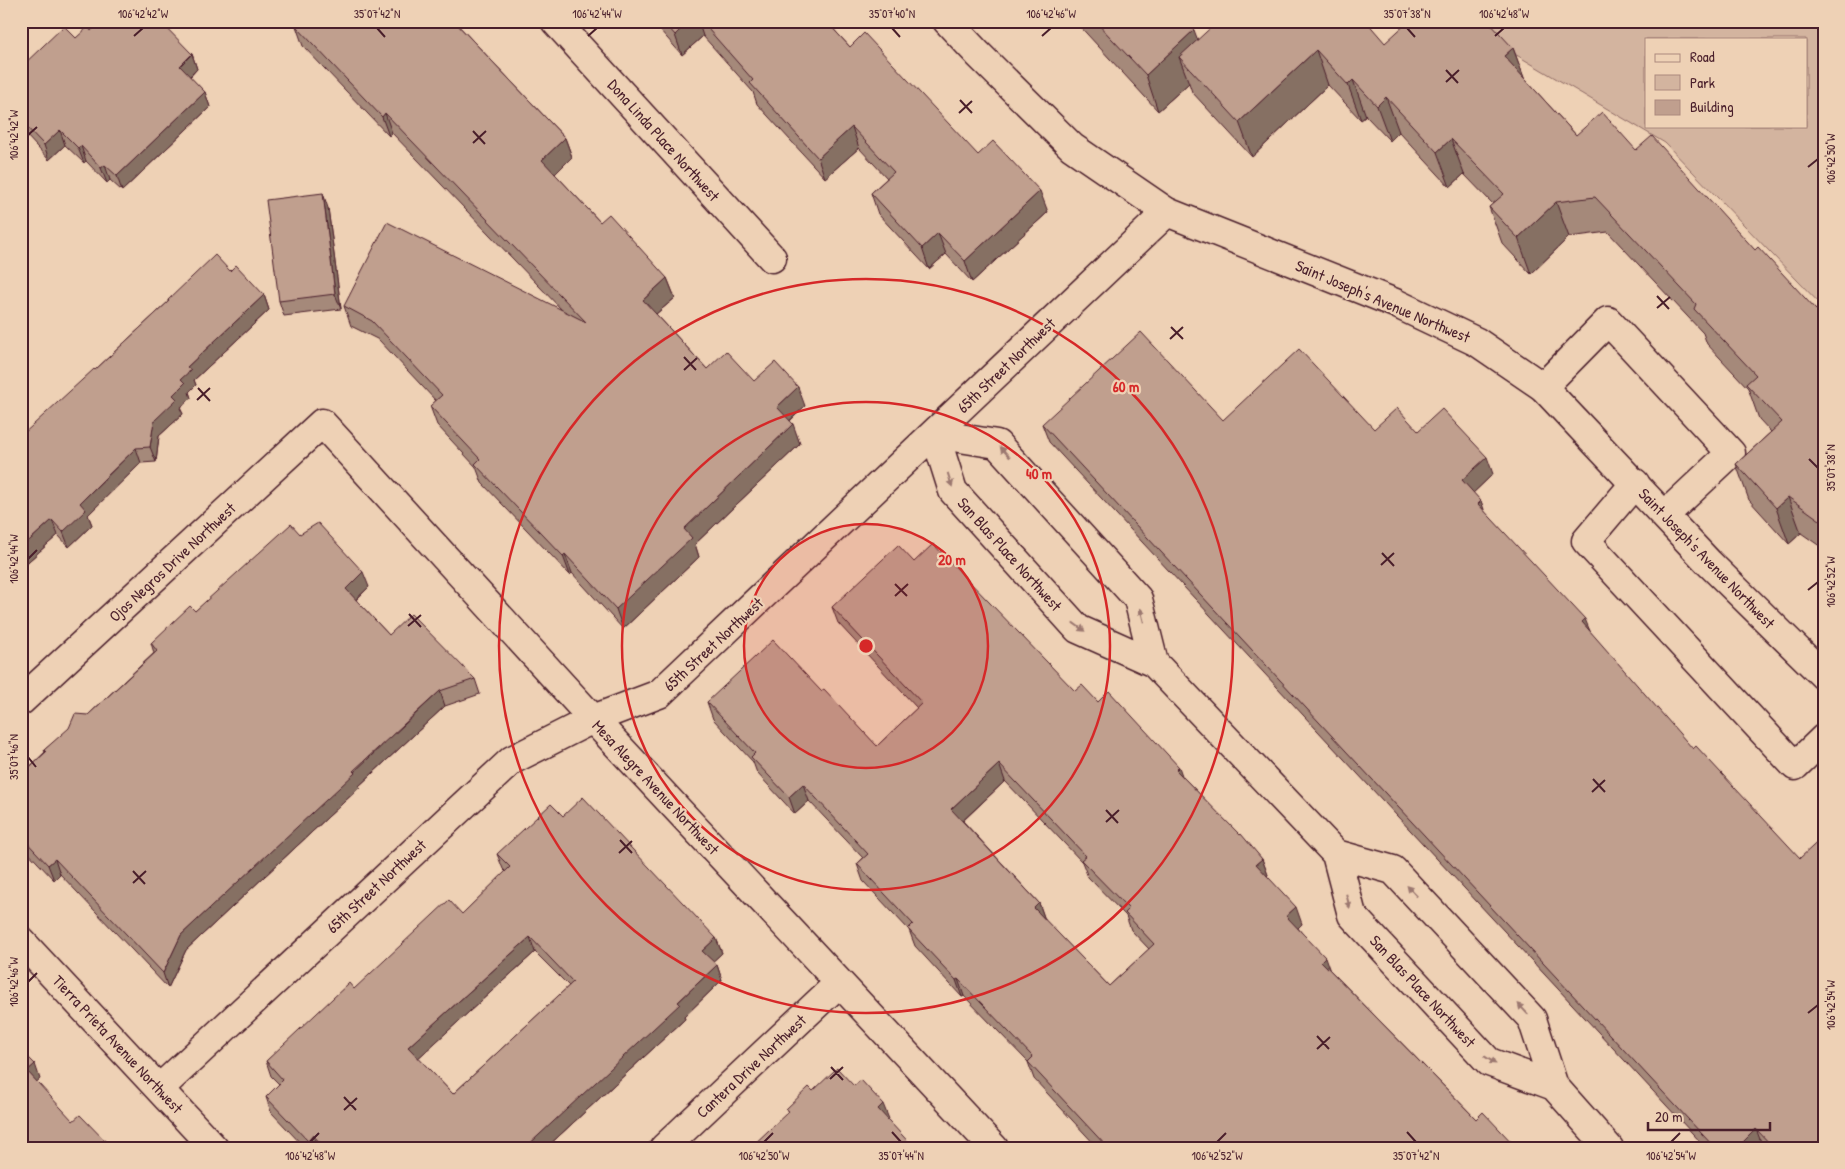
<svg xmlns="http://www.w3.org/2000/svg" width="1845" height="1169" font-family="'Patrick Hand',sans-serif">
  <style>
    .green { fill: #d3b49f; stroke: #8e6a65; fill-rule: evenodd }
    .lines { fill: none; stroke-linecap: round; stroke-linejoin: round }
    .minor-casing { stroke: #4a1f2b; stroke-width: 31 }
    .tertiary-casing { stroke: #4a1f2b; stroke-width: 31 }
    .minor { stroke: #eed1b5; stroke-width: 28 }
    .tertiary { stroke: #eed1b5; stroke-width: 28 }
    .wall { fill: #a5897a; stroke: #4a1f2b; fill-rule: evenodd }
    .shaded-wall { fill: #866f63; stroke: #4a1f2b }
    .building { fill: #c09f8e; stroke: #4a1f2b; fill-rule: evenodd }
    .oneway { fill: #9c7870 }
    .ticks { fill: none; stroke: #4a1f2b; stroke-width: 2 }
    .ring { fill: none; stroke: #d62828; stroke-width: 2.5 }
    .labels { text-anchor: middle; stroke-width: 4.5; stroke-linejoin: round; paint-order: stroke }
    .street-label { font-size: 16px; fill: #4a1f2b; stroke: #eed1b5 }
    .centre { fill: #d62828; stroke: #eed1b5; stroke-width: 2.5 }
    .ring-label { font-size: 15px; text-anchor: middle; font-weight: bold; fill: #d62828; stroke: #eed1b5; stroke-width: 4.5; stroke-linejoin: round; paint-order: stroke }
    .neatline { fill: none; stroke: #4a1f2b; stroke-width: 2 }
    .ticks-label { font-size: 12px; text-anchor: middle; fill: #4a1f2b }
  </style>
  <rect width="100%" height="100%" fill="#eed1b5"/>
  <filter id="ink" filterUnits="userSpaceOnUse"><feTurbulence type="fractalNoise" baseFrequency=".02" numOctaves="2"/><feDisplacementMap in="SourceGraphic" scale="10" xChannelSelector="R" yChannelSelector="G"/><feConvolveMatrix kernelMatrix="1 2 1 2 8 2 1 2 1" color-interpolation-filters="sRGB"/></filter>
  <g filter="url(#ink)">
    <!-- green -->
    <path class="green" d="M1459 21H1824V308L1665 143ZM1646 39H1806V126H1646Z"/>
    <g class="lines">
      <!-- minor casing -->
      <g class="minor-casing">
        <path id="minor" d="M555 21 772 258
          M1543 387 1608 321 1731 453 1665 515
          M1635 483 1586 541 1795 766 1824 738
          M1154 663 1138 599 997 444 935 434 953 491 1078 629 1154 663 1336 854 1352 915 1489 1062 1554 1086
          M21 701 322 423 593 719 994 1148
          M1336 854 1393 870 1532 1019 1554 1086 1609 1148
          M21 941 214 1148
          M159 1089 512 760 593 719 659 694 1167 212
          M664 1148 839 983"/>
      </g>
      <!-- tertiary casing -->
      <g class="tertiary-casing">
        <path id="tertiary" d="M947 21 978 54 1072 147 1167 212 1395 303 1477 342 1543 387 1709 563 1824 676"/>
      </g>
      <!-- minor -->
      <use href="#minor" class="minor"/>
      <!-- tertiary -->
      <use href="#tertiary" class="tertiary"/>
    </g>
    <!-- wall -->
    <path class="wall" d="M292 21H454L565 138 572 157 555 174 600 222 667 278 675 298 656 314 707 369 754 381 805 406 790 421 800 444 695 544 699 557 623 629 572 573 570 575 482 483 476 467 437 425 430 406 436 401 379 340 351 326 344 306 563 311 392 133 389 136 303 46 296 26Z
      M652 21H826L850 47 978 155 1048 212 972 282 946 254 929 269 878 214 871 193 887 178 859 148 825 178 757 104 753 92 703 36 682 55Z
      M1075 21H1186L1198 40 1385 43 1513 48 1524 78 1576 135 1636 150 1755 250 1816 310 1824 303V549L1801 533 1789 544 1749 500 1736 464 1771 432 1759 419 1748 388 1707 344 1703 333 1608 232 1569 237 1531 274 1502 243 1489 207 1493 204 1464 174 1450 187 1399 132 1390 141 1366 116 1361 120 1328 85 1252 157 1192 92 1189 83 1158 111Z
      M145 24 192 54 197 69 190 77 205 92 210 107 122 191 110 180 107 183 86 161 84 163 65 145 49 160 26 135 21 122V67L91 31Z
      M328 208 341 309 284 316 279 301Z
      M230 271 264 295 269 310 194 380 196 385 189 392 191 398 180 408 183 414 159 436 156 462 141 463 112 491 88 515 92 525 69 547 58 535 21 568 95 370 168 302V300Z
      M1223 420 1374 429 1418 431 1493 474 1473 493 1481 501 1484 511 1589 629 1824 1148H1764L1763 1147 1761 1148H1706L1049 442 1042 424Z
      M300 534 369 587 356 600 389 635 475 679 480 694 445 706 359 786 360 787 186 950 168 988 60 874 54 880 21 845V775L45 752 44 750 88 715 154 653 151 643Z
      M914 562 1075 691 1098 702 1183 777 1262 859 1268 875 1267 876 1302 924 1298 928 1329 969 1476 1119 1517 1148H1098L1034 1079 1028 1062 964 996 962 997 915 946 909 930 863 881 857 864 863 858 809 801 795 814 757 773 753 762 713 719 707 702 821 691 877 746 917 708 838 623 832 607ZM1005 781 1082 862 1088 877 1126 916 1131 930 1149 949 1109 986 1045 920 1039 903 963 821Z
      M497 854 716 938 722 953 713 961 717 965 722 980 684 1017 685 1019 546 1148H305L271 1112 266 1097 279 1084 271 1076 266 1061 354 989 462 914 506 872 503 869ZM535 952 569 986 453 1094 418 1058Z"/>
    <!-- shaded-wall -->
    <path class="shaded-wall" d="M689 21H698L703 36 682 55 675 35Z
      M1194 30 1207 65 1179 57 1189 83 1158 111 1146 75Z
      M1513 48 1526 83 1504 56Z
      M1316 50 1328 85 1252 157 1239 122Z
      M192 54 197 69 185 81 180 66Z
      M1353 80 1366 116 1361 120 1348 85Z
      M205 92 210 107 122 191 117 176Z
      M1386 97 1399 132 1390 141 1377 106Z
      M385 113 392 133 389 136 382 117Z
      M852 127 859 148 825 178 818 158Z
      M60 130 65 145 49 160 44 145Z
      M565 138 572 157 549 180 542 160Z
      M1451 139 1464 174 1450 187 1437 152Z
      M81 146 86 161 84 163 78 148Z
      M105 165 110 180 107 183 101 168Z
      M1040 191 1048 212 972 282 965 261Z
      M323 193 328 208 341 309 335 294Z
      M1556 202 1569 237 1531 274 1518 238Z
      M938 233 946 254 929 269 922 248Z
      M667 278 675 298 650 319 643 300Z
      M264 295 269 310 194 380 196 385 189 392 191 398 180 408 183 414 159 436 156 462 150 447 154 421 173 395 187 367Z
      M798 387 805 406 784 426 777 407Z
      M793 424 800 444 695 544 699 557 623 629 616 609 684 529Z
      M136 448 141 463 88 515 92 525 69 547 63 532 80 503Z
      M1487 457 1493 474 1468 498 1462 480Z
      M1788 497 1801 533 1789 544 1776 508Z
      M1481 501 1487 518 1478 504Z
      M52 520 58 535 21 568V548Z
      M565 554 572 573 570 575 563 556Z
      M363 572 369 587 351 604 346 589Z
      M1585 619 1592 636 1582 622Z
      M440 691 445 706 359 786 360 787 186 950 168 988 163 973 181 935Z
      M999 764 1005 781 957 826 951 809Z
      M1179 767 1185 784 1176 770Z
      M803 784 809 801 795 814 789 797Z
      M55 859 60 874 54 880 48 865Z
      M1262 859 1268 875 1262 881 1256 864Z
      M1039 903 1045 920 1034 908Z
      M1296 907 1302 924 1293 933 1286 916Z
      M530 937 535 952 414 1062 408 1047Z
      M716 938 722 953 708 966 702 951Z
      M1325 957 1331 974 1321 961Z
      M717 965 722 980 684 1017 685 1019 546 1148H525Z
      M958 979 964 996 962 997 956 980Z
      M35 1064 40 1079 32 1086 27 1071Z
      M883 1104 889 1119 883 1124 878 1109Z
      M1756 1129 1763 1147 1761 1148H1737Z
      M313 1135 318 1148H310L308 1141Z
      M521 1144 522 1148H517Z"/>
    <!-- building -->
    <path class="building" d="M101 21H142L145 24 148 21H160L192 54 180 66 205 92 117 176 105 165 101 168 81 146 78 148 60 130 44 145 21 121V119L24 116 21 113V67L64 26 76 38 88 27 91 31Z
      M301 21H454L565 138 542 160 600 222 609 214 667 278 643 300 707 369 726 351 754 381 775 362 798 387 777 407 793 424 684 529 692 538 616 609 565 554 563 556 475 464 480 459 430 406 442 395 372 321 344 306 387 222 586 322 385 113 382 117 296 26Z
      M663 21H689L675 35Z
      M701 21H826L850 47 864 33 978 155 993 141 1040 191 965 261 938 233 922 248 871 193 894 172 852 127 818 158 750 83 753 80Z
      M1095 21H1186L1194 30 1146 75Z
      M1218 21H1366L1385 43 1409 21H1488L1513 48 1504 56 1576 135 1602 112 1636 150 1652 136 1755 250 1758 247 1816 310 1824 303V523L1788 497 1776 508 1736 464 1782 422 1746 384 1756 375 1694 309 1696 304 1595 197 1556 202 1518 238 1489 207 1504 194 1451 139 1437 152 1386 97 1377 106 1353 80 1348 85 1316 50 1239 122 1179 57Z
      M323 193 335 294 279 301 266 200Z
      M215 255 230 271 236 265 264 295 187 367 191 370 181 379 185 383 173 395 177 399 154 421 150 447 136 448 107 476 80 503 86 510 63 532 52 520 21 548V436L94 369 95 370 169 301 168 300Z
      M1141 332 1223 420 1299 349 1374 429 1397 408 1418 431 1442 409 1487 457 1462 480 1481 501 1478 504 1585 619 1582 622 1693 749 1696 746 1800 858 1824 836V1148H1774L1756 1129 1737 1148H1715L1042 424Z
      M318 523 363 572 346 589 389 635 411 614 475 679 440 691 353 771 355 773 181 935 163 973 55 859 48 865 21 836V775L46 752 44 750 69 728 75 714 88 715 157 651 151 643 190 606 195 611 291 524 300 534Z
      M933 544 1075 691 1082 685 1098 702 1109 691 1179 767 1176 770 1240 835 1241 834 1262 859 1256 864 1296 907 1286 916 1325 957 1321 961 1476 1119 1483 1112 1517 1148H1108L1028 1062 1033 1057 958 979 956 980 908 929 913 924 857 864 868 854 803 784 789 797 751 757 755 753 707 702 773 640 821 691 824 689 877 746 922 703 832 607 898 545 914 562ZM999 764 1086 856 1081 860 1129 909 1125 913 1154 944 1109 986 1034 908 1039 903 951 809Z
      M583 797 716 938 702 951 717 965 678 1002 680 1004 525 1148 521 1144 517 1148H325L313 1135 308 1141 266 1097 283 1080 266 1061 349 983 354 989 449 900 462 914 510 867 497 854 551 804 563 816ZM530 937 573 982 453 1094 408 1047Z
      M21 1050 35 1064 27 1071 73 1121 80 1115 112 1148H21Z
      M837 1068 854 1086 861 1080 883 1104 878 1109 914 1148H750L789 1111 786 1109 809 1087 813 1091Z"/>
    <!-- one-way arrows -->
    <defs><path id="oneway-solid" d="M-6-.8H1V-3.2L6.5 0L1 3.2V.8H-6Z" transform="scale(1.25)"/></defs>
    <g class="oneway">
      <use href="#oneway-solid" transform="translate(1005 452) rotate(-132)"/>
      <use href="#oneway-solid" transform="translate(950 480) rotate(72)"/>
      <use href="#oneway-solid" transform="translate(1142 615) rotate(-104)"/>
      <use href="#oneway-solid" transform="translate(1079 627) rotate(36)"/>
      <use href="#oneway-solid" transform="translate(1412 891) rotate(-133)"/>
      <use href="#oneway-solid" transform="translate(1348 901) rotate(76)"/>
      <use href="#oneway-solid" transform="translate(1523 1009) rotate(-133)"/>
      <use href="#oneway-solid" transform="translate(1490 1060) rotate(34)"/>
    </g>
  </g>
  <!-- ticks -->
  <path class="ticks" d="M377 28 385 37M892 28 900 37M1407 28 1415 37M134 36 143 28M588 36 597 28M1042 36 1051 28M1495 36 1504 28M1446 70 1458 83M1446 82 1459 70M960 100 972 113M959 113 972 101M473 131 485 144M28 135 37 127M473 143 486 131M1808 167 1818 159M1657 296 1669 309M1657 308 1670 297M1171 327 1183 339M1170 339 1183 327M684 357 696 370M684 370 697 358M198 388 210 401M197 400 210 388M1809 459 1818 468M1382 553 1394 566M28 559 37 550M1381 565 1394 553M895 584 907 596M1808 590 1818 582M895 596 908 584M409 614 421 627M408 626 421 615M28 757 36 767M1593 779 1605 792M1592 792 1605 780M1106 810 1118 823M1106 822 1119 810M620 840 632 853M619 853 632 841M133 871 145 884M133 883 146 871M28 982 37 973M1808 1013 1818 1005M1317 1036 1329 1049M1317 1049 1330 1037M831 1067 843 1080M830 1079 843 1067M344 1097 356 1110M344 1110 357 1098M892 1132 901 1142M1407 1132 1416 1142M310 1142 319 1133M764 1142 773 1133M1217 1142 1226 1133M1671 1142 1680 1133"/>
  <!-- distance rings -->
  <circle cx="866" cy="646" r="122" fill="#d62828" fill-opacity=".12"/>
  <g class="ring">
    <circle cx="866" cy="646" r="122"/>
    <circle cx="866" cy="646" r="244"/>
    <circle cx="866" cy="646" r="367"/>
  </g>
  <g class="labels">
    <!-- street labels -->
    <g class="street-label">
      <text transform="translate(664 140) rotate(48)" y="6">Dona Linda Place Northwest</text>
      <text transform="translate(1383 301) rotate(23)" y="6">Saint Joseph's Avenue Northwest</text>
      <text transform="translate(1006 365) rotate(-44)" y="6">65th Street Northwest</text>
      <text transform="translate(1010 554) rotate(48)" y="6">San Blas Place Northwest</text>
      <text transform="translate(1707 558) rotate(46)" y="6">Saint Joseph's Avenue Northwest</text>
      <text transform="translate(172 562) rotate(-43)" y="6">Ojos Negros Drive Northwest</text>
      <text transform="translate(713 644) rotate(-43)" y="6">65th Street Northwest</text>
      <text transform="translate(656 787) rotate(47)" y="6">Mesa Alegre Avenue Northwest</text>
      <text transform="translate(376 886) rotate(-43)" y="6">65th Street Northwest</text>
      <text transform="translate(1423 991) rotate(47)" y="6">San Blas Place Northwest</text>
      <text transform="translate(118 1044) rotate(47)" y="6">Tierra Prieta Avenue Northwest</text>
      <text transform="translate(751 1066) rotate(-43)" y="6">Cantera Drive Northwest</text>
    </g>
  </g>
  <circle cx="866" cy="646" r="8" class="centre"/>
  <g class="ring-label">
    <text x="1126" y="392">60 m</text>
    <text x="1039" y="479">40 m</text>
    <text x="952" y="565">20 m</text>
  </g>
  <!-- margin -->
  <rect width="1845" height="1169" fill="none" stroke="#eed1b5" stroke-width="55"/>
  <!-- legend -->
  <rect x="1645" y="38" width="162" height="90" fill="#eed1b5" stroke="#ac8a7e"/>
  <rect x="1655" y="54" width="25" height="8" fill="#eed1b5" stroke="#ac8a7e"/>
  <text x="1690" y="62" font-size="15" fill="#4a1f2b">Road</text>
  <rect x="1655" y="75" width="25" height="15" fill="#d3b49f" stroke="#ac8a7e"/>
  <text x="1690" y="88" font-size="15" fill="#4a1f2b">Park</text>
  <rect x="1655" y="100" width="25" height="15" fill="#c09f8e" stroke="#ac8a7e"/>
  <text x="1690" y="112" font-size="15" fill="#4a1f2b">Building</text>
  <!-- scale -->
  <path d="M1648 1122v8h122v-8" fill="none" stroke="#4a1f2b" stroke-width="2.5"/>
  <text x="1655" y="1122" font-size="15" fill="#4a1f2b" stroke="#eed1b5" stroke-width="4" paint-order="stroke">20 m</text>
  <rect x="28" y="28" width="1790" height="1114" class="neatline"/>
  <g class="ticks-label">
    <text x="143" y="18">106°42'42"W</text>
    <text x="377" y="18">35°07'42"N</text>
    <text x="597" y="18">106°42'44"W</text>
    <text x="892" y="18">35°07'40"N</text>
    <text x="1051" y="18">106°42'46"W</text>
    <text x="1407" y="18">35°07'38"N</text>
    <text x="1504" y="18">106°42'48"W</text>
    <text transform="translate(14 135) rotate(-90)" y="4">106°42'42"W</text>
    <text transform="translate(1831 159) rotate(-90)" y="4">106°42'50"W</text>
    <text transform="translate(1831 468) rotate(-90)" y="4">35°07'38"N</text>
    <text transform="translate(14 559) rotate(-90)" y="4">106°42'44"W</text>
    <text transform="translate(1831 582) rotate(-90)" y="4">106°42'52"W</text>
    <text transform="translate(14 757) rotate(-90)" y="4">35°07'46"N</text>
    <text transform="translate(14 982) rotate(-90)" y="4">106°42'46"W</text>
    <text transform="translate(1831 1005) rotate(-90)" y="4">106°42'54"W</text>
    <text x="310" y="1160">106°42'48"W</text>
    <text x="764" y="1160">106°42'50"W</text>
    <text x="901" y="1160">35°07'44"N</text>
    <text x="1217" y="1160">106°42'52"W</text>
    <text x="1416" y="1160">35°07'42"N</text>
    <text x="1671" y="1160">106°42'54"W</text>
  </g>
</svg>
